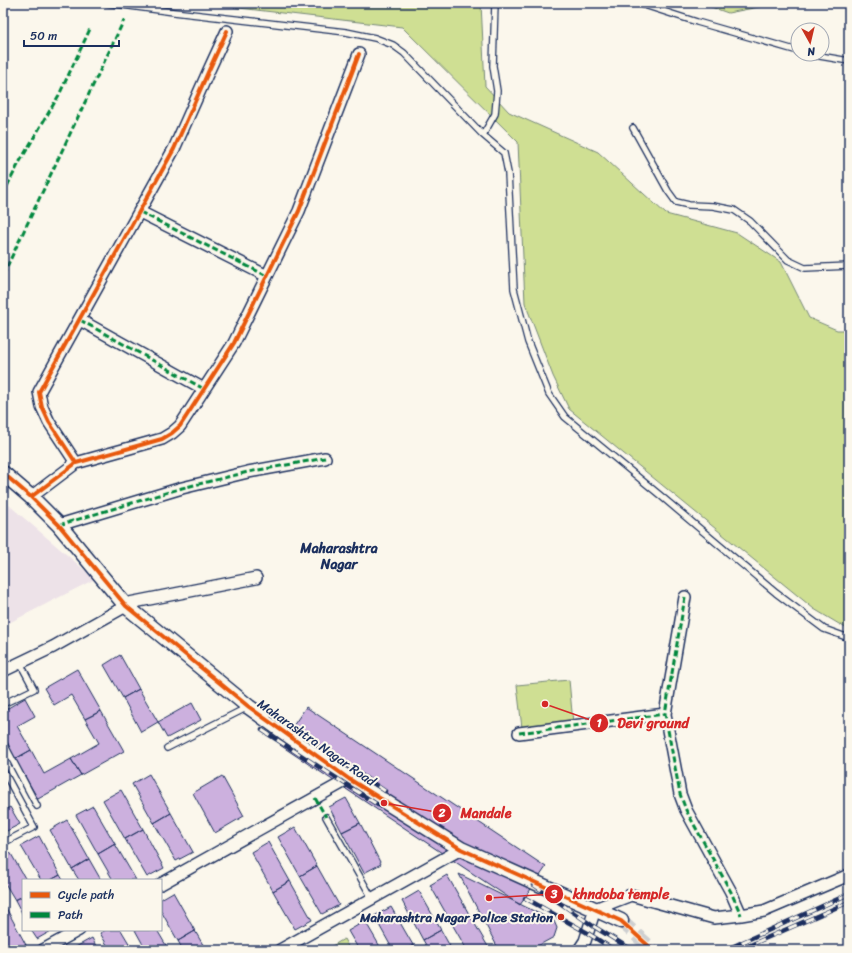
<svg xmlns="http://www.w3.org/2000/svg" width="852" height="953" font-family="Sriracha,sans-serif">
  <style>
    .built { fill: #ede2e8 }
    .green { fill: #cfdf93; stroke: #758778 }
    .building { fill: #ccb0de; stroke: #1b2f5e }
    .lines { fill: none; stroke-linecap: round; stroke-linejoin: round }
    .tertiary-tunnel { stroke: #cecfd0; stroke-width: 14; stroke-dasharray: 14 7; stroke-linecap: butt }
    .service-casing { stroke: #1b2f5e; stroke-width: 8 }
    .minor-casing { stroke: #1b2f5e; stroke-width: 14 }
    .tertiary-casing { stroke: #1b2f5e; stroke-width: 17 }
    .service { stroke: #fbf7ec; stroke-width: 5.5 }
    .minor { stroke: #fbf7ec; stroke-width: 11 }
    .tertiary { stroke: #fbf7ec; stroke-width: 14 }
    .rail-casing { stroke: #1b2f5e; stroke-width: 4.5 }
    .rail { stroke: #fbf7ec; stroke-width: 3; stroke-dasharray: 9; stroke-linecap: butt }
    .quiet { stroke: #00873e; stroke-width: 3; stroke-dasharray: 6 3; stroke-linecap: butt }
    .cycleway-casing { stroke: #fbf7ec; stroke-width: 6 }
    .cycleway { stroke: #e8590c; stroke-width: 4 }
    .poi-dot { fill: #c8321e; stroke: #fbf7ec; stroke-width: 1.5 }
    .labels { text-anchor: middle; stroke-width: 4; stroke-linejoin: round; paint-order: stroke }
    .street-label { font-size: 13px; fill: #1b2f5e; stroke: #fbf7ec }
    .poi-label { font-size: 13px; font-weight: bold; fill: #1b2f5e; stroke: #fbf7ec; text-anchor: end }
    .neighbourhood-label { font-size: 14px; font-weight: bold; fill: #1b2f5e; stroke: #fbf7ec }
    .leader { fill: none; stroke: #d62828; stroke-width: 1.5 }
    .callout-dot { fill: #d62828; stroke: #fbf7ec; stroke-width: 1.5 }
    .mark-label { font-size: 12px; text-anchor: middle; font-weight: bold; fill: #fff }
    .callout-label { font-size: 14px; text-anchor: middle; font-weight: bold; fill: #d62828; stroke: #fbf7ec; stroke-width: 4; stroke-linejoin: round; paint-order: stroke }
  </style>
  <rect width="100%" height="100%" fill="#fbf7ec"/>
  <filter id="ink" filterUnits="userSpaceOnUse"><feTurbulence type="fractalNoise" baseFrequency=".025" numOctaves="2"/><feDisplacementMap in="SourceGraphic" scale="8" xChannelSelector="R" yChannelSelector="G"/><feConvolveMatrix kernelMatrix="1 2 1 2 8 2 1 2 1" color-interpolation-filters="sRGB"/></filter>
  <g filter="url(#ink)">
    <!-- built -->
    <path class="built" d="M3 500 95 579 3 626Z"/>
    <!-- green -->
    <path class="green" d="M196 3H481L485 86 509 112 598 152 666 214 737 233 781 262 809 318 837 330H849V630L814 609 569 409 553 376 525 303 518 142 402 27Z
      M700 3H776L774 4 728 13Z
      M569 680 573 723 522 728 517 685Z
      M344 939 350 950H325Z"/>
    <!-- building -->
    <path class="building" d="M120 655 139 689 123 698 104 665Z
      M77 669 101 711 85 719 71 695 54 705 44 688Z
      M139 689 158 722 141 732 123 698Z
      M25 698 35 716 17 726 31 750 15 759 3 738V711Z
      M192 703 201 720 167 738 158 722Z
      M306 707 546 867 520 905 280 745Z
      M101 711 124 751 81 775 71 759 99 743 85 719Z
      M31 750 44 774 71 759 81 775 38 799 15 759Z
      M149 774 171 813 154 823 132 784Z
      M222 776 244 816 215 833 193 793Z
      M121 790 143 829 125 839 103 800Z
      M346 798 360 823 342 832 329 807Z
      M93 806 115 844 98 854 76 815Z
      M10 807 20 824 3 833V811Z
      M171 813 193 852 176 861 154 823Z
      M67 820 89 859 72 869 50 830Z
      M360 823 381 864 364 873 342 832Z
      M295 827 317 866 300 876 278 837Z
      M143 829 164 868 147 877 125 839Z
      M39 836 60 875 51 880H41L21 846Z
      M268 842 290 881 273 891 251 852Z
      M115 844 136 880H113L98 854Z
      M10 852 26 880H23V896L15 900 3 880V856Z
      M89 859 101 880H79L72 869Z
      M317 866 339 905 322 914 300 876Z
      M459 874 554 921 557 928 554 937 530 950H499Z
      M60 875 63 880H51Z
      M447 875 469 914 452 924 430 885Z
      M290 881 312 920 295 929 273 891Z
      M419 891 441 930 423 940 402 901Z
      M173 892 195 931 178 941 161 911V899Z
      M23 896V915L15 900Z
      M5 906 26 945 17 950H7L3 943V907Z
      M391 907 413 945 405 950H393L374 916Z
      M469 914 490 950H467L452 924Z
      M365 921 382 950H359L348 931Z
      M31 930H53L37 939Z
      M106 930H121L133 950H110L100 933Z
      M135 930H157L167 947 161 950H146Z
      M441 930 452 950H429L423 940Z
      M195 931 206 950H183L178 941Z
      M92 938 98 950H76L74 948Z
      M413 945 416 950H405Z"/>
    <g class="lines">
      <!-- tertiary-tunnel -->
      <path class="tertiary-tunnel" d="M621 921 653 950"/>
      <!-- service casing -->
      <g class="service-casing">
        <path id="service" d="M107 3 174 12 346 32 375 38 393 45 404 53 483 135 504 153 508 173 514 289 528 342 549 394 565 417 661 496 776 593 824 629 849 638
          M638 3 697 22 798 51
          M808 54 849 61
          M633 128 668 191 676 202 689 205 713 206 734 210 750 221 788 260 805 268 849 266
          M483 135 495 114 497 91 493 66 495 3
          M3 704 34 689 20 663
          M3 742 37 806
          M167 748 248 707
          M3 770 34 827 3 843
          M326 817 372 898"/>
      </g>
      <!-- minor casing -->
      <g class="minor-casing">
        <path id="minor" d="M140 212 267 276
          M80 320 204 389
          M76 463 49 422 42 407 39 392 174 149 209 70 227 31
          M31 497 76 463 162 439 172 433 180 426 234 343 299 211 359 54
          M59 525 182 488 248 472 325 458
          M685 597 665 714 680 794 686 810 731 892 741 915
          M124 604 256 578
          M3 671 53 647 126 606
          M519 733 665 714
          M161 884 349 779
          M43 950 79 930
          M280 950 461 849
          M579 950 585 941 595 909 631 895 714 918 741 915 764 911 849 875"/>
      </g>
      <!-- tertiary casing -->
      <g class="tertiary-casing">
        <path id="tertiary" d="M3 473 31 497 59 525 126 606 249 707 349 779 461 849 621 921"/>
      </g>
      <!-- service -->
      <use href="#service" class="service"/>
      <!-- minor -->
      <use href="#minor" class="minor"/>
      <!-- tertiary -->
      <use href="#tertiary" class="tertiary"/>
      <!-- rail casing -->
      <g class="rail-casing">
        <path id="rail" d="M273 716 385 791
          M262 730 378 805
          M534 885 593 926 632 950
          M525 898 586 932 614 950
          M725 950 849 894
          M739 950 849 902"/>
      </g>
      <!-- rail -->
      <use href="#rail" class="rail"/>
      <!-- quiet -->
      <path class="quiet" d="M3 194 19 163 59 95 90 29
        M140 212 267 276
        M3 275 124 20
        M80 320 204 389
        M59 525 182 488 248 472 325 458
        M685 597 665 714 680 794 686 810 731 892 741 915
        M519 733 665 714
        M315 798 326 817"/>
      <!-- cycleway casing -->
      <g class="cycleway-casing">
        <path id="cycleway" d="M76 463 49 422 42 407 39 392 174 149 209 70 227 31
          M3 473 31 497 59 525 126 606 249 707 349 779 461 849 621 921 653 950
          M31 497 76 463 162 439 172 433 180 426 234 343 299 211 359 54"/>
      </g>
      <!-- cycleway -->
      <use href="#cycleway" class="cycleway"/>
    </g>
  </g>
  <!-- markers -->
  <circle class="poi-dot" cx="561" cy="917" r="4"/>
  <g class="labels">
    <!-- street labels -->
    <g class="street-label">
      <text transform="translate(317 742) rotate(35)" y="5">Maharashtra Nagar Road</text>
    </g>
    <!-- poi labels -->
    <g class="poi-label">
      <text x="553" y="922">Maharashtra Nagar Police Station</text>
    </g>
    <!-- neighbourhood labels -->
    <g class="neighbourhood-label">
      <text x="339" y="553">Maharashtra<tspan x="339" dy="16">Nagar</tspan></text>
    </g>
  </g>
  <!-- callouts -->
  <path class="leader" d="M545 704L599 723M384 803L442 813M489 898L554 894"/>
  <g class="callout-dot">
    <circle cx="545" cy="704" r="4"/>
    <circle cx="384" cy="803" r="4"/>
    <circle cx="489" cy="898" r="4"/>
    <circle cx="599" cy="723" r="10"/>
    <circle cx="442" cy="813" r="10"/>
    <circle cx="554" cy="894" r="10"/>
  </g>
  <g class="mark-label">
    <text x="599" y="727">1</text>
    <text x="442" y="817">2</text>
    <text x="554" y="898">3</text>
  </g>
  <g class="callout-label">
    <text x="653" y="728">Devi ground</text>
    <text x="486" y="818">Mandale</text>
    <text x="621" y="899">khndoba temple</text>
  </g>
  <!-- margin -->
  <rect width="852" height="953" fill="none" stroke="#fbf7ec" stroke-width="16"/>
  <rect x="8" y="8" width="836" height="937" fill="none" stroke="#1b2f5e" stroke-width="1.5" filter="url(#ink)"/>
  <!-- legend -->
  <rect x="22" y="879" width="140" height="52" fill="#fbf7ec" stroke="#a1a7b3"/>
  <rect x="30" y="892" width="20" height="6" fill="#e8590c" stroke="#a1a7b3"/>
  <text x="58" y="899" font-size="12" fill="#1b2f5e">Cycle path</text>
  <rect x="30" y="912" width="20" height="6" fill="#00873e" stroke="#a1a7b3"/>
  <text x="58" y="919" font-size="12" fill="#1b2f5e">Path</text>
  <!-- north arrow -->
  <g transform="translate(810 42) rotate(172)"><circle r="19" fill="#fbf7ec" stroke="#a1a7b3"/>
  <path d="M0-3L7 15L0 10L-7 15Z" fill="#c8321e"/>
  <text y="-6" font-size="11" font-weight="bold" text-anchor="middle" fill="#1b2f5e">N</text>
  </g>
  <!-- scale -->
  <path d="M24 40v6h95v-6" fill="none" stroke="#1b2f5e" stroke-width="2"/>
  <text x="30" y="40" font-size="12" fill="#1b2f5e" stroke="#fbf7ec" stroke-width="3" paint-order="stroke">50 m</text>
</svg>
